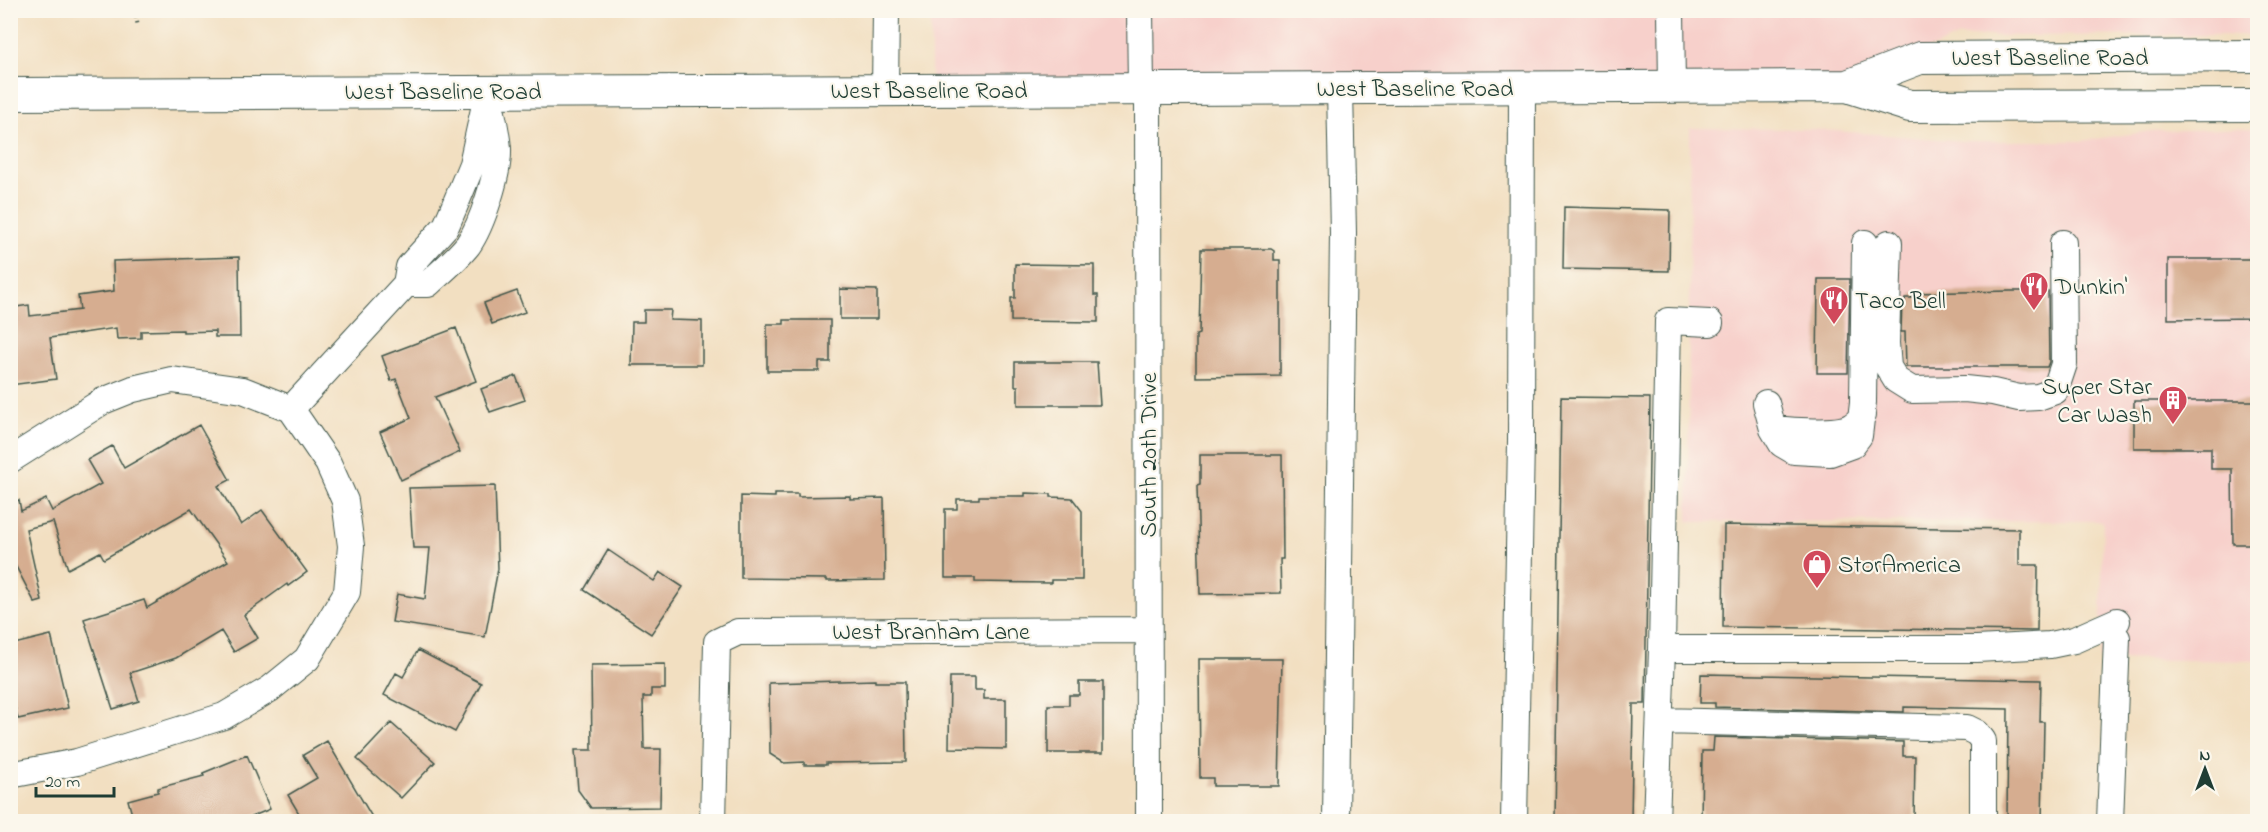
<svg xmlns="http://www.w3.org/2000/svg" width="2268" height="832" font-family="'Indie Flower',sans-serif">
  <style>
    .built { fill: #f7d0cb }
    .building { fill: #d6ad90 }
    .lines { fill: none; stroke-linecap: round; stroke-linejoin: round }
    .minor-casing { stroke: #3f5549; stroke-width: 28 }
    .major-casing { stroke: #3f5549; stroke-width: 34 }
    .path { stroke: #3f5549; stroke-width: 4; stroke-dasharray: 1.5 4.5; stroke-linecap: butt }
    .minor { stroke: #fff; stroke-width: 26 }
    .major { stroke: #fff; stroke-width: 32 }
    .labels { text-anchor: middle; stroke-width: 4.5; stroke-linejoin: round; paint-order: stroke }
    .street-label { font-size: 24px; fill: #1f3d34; stroke: #fbf7ec }
    .poi-label { font-size: 24px; fill: #1f3d34; stroke: #fbf7ec; text-anchor: start }
  </style>
  <rect width="100%" height="100%" fill="#fbf7ec"/>
  <filter id="ink" filterUnits="userSpaceOnUse"><feTurbulence type="fractalNoise" baseFrequency=".0167" numOctaves="2"/><feDisplacementMap in="SourceGraphic" scale="12" xChannelSelector="R" yChannelSelector="G"/><feConvolveMatrix kernelMatrix="1 2 1 2 8 2 1 2 1" color-interpolation-filters="sRGB"/></filter>
  <filter id="wash" filterUnits="userSpaceOnUse"><feTurbulence type="fractalNoise" baseFrequency=".008" numOctaves="4" result="noise"/><feDisplacementMap in="SourceGraphic" scale="24" xChannelSelector="R" yChannelSelector="G"/><feGaussianBlur stdDeviation="1.35" result="paint"/><feColorMatrix in="noise" values="0 0 0 0 0 0 0 0 0 0 0 0 0 0 0 0 0 1.4 0 .05"/><feComposite in="paint" operator="in"/></filter>
  <g filter="url(#wash)">
    <rect width="100%" height="100%" fill="#f2dfc1"/>
    <!-- built -->
    <path class="built" d="M931 11H2257V35L1959 36 1847 86 931 89Z
      M1690 128 1811 129 1963 141H2082L2151 131 2257 128V661L2100 659 2103 521 1688 522Z"/>
    <g id="blocks">
      <!-- building -->
      <path class="building" d="M1564 207 1670 210 1669 271 1563 269Z
        M1201 249H1271L1274 251V260H1280V376L1196 377V335L1199 334Z
        M239 257 240 337H215V331L183 332V330L141 331V338L117 339 116 328 50 338 56 379 10 385V308L29 305 30 316 80 310 78 296 114 291 113 261Z
        M2168 259H2258V318L2168 319Z
        M1015 264 1094 265V295H1098V322L1011 321V298H1015Z
        M1818 279H1850L1848 373H1817Z
        M840 289 877 290V319H840Z
        M517 291 525 312 492 324 484 303Z
        M2011 291H2048L2049 362 2047 367H1906L1905 332H1901L1902 301H1905V298H1912V293Z
        M644 310H671L670 320 702 321V365H631L632 322H644Z
        M784 320H830V362H819V371H767V324H784Z
        M456 328 476 381 435 397 460 452 401 480 380 432 411 418 396 379 391 381 382 356Z
        M1015 362H1097L1100 405H1018V386H1015Z
        M516 376 525 400 490 412 481 389Z
        M1561 397 1650 398 1645 704H1633L1631 822H1555Z
        M2134 401H2258V544H2233L2232 469H2211V448H2134Z
        M199 425 230 480 218 486 241 525 262 510 307 572 288 586 287 584 244 615 258 638 234 652 221 631 176 658 130 673 139 701 113 709 84 619 144 600 147 608 228 561 191 509 104 559 100 552 68 569 53 522 26 529 42 601 35 603 10 555V501L19 500 21 511 46 499 52 511 101 484 87 460 112 446 124 468Z
        M1200 455H1282L1283 559H1280L1281 593 1200 594 1197 486 1200 485Z
        M495 486 498 569 485 637 392 622 397 594 425 599 430 548H413L409 488Z
        M1025 493 1051 494V497L1072 498 1082 511V580H1051V583L975 582V578H945V509H957V499H979V496H1025Z
        M775 494H798V497L850 496V499L884 498 885 580 827 581V579L741 578V496L775 497Z
        M1724 525 2019 529V565H2038L2037 631 1723 627Z
        M608 550 654 581 660 572 683 587 651 634 584 590Z
        M51 635 68 708 18 719 10 686V645Z
        M418 650 481 683 455 732 384 695 396 673 403 677Z
        M1199 659H1282L1279 786H1213V778H1200Z
        M665 664V689H651V697H643L644 749H661L660 807 591 808 578 790 575 750H592L591 665Z
        M1701 674 2041 680 2040 722H2044L2042 822H2007L2008 709 1904 707V712L1715 707V703H1700Z
        M950 677H975V690H984V699H1006V749L949 748Z
        M875 680V682H905L906 762 826 763V765H804V762L784 763 770 754 769 683Z
        M1079 682H1103V753H1048V705H1069V695H1079Z
        M391 723 435 762 401 798 357 759Z
        M1714 737 1903 742V756H1915L1914 822H1701L1702 751H1713Z
        M327 741 375 822H304L288 795 317 778 303 755Z
        M247 755 270 809 239 822H134L128 800 158 792V788L204 776 203 773Z"/>
    </g>
  </g>
  <g filter="url(#ink)">
    <use href="#blocks" fill-opacity="0" stroke="#3f5549" stroke-width="1.5"/>
    <g class="lines">
      <!-- minor casing -->
      <g class="minor-casing">
        <path id="minor" d="M1140 10 1141 89
          M1671 10 1672 87
          M1148 89 1149 822
          M885 90 886 10
          M1889 243 1886 343 1888 367 1896 380 1912 390 1965 389 1993 392 2019 398 2038 397 2055 391 2064 364 2063 243
          M406 284H428C441 272 457 259 468 245 482 225 499 173 498 149 497 134 493 118 490 103
          M1710 323 1668 321 1662 649H1977L2050 645 2074 640 2117 621
          M1766 403 1773 429 1782 444 1794 451 1830 453 1852 445 1859 436 1863 402 1865 243
          M291 409 406 284 409 267 446 226 455 205 472 164 488 91
          M1773 429C1790 431 1840 435 1853 425 1857 423 1860 418 1863 415
          M10 460 103 401 133 389 172 380 243 390 291 409 328 463 345 501 351 546 347 592 307 659 270 689 224 716 77 762 10 775
          M1660 721 1967 728 1977 733 1983 741V822
          M713 822 717 642 738 632 1147 630
          M1336 822 1343 233 1340 89
          M1514 822 1521 441 1522 88
          M1656 822 1662 649
          M2110 822 2117 638"/>
      </g>
      <!-- major casing -->
      <g class="major-casing">
        <path id="major" d="M1847 86 1920 58 2258 56
          M10 94 1847 86 1910 106 2258 105"/>
      </g>
      <!-- path -->
      <path class="path" d="M135 10 138 27"/>
      <!-- minor -->
      <use href="#minor" class="minor"/>
      <!-- major -->
      <use href="#major" class="major"/>
    </g>
  </g>
  <!-- icons -->
  <defs>
    <g id="restaurant-pin" transform="scale(1.5)"><path d="M0 17L-7.5 6A9.5 9.5 0 1 1 7.5 6Z" fill="#d1495b" stroke="#fbf7ec"/><path d="M-5-6h1v4h1v-4h1v4h1v-4h1v5L-1.5 .5V6h-2V.5L-5-1ZM5-6V6H3V1.5H1.5Q1.5-4 5-6Z" fill="#fff"/></g>
    <g id="building-pin" transform="scale(1.5)"><path d="M0 17L-7.5 6A9.5 9.5 0 1 1 7.5 6Z" fill="#d1495b" stroke="#fbf7ec"/><path d="M-4-6H4V6H1V3H-1V6H-4ZM-2.5-4.3h1.7v1.8h-1.7ZM.8-4.3h1.7v1.8H.8ZM-2.5-1h1.7V.8h-1.7ZM.8-1h1.7V.8H.8Z" fill="#fff"/></g>
    <g id="shop-pin" transform="scale(1.5)"><path d="M0 17L-7.5 6A9.5 9.5 0 1 1 7.5 6Z" fill="#d1495b" stroke="#fbf7ec"/><path d="M-5-2.5h2.3a2.7 3.5 0 0 1 5.4 0H5L5.5 6h-11ZM-1.5-2.5h3a1.5 2.3 0 0 0-3 0Z" fill="#fff"/></g>
  </defs>
  <g fill-rule="evenodd">
    <use href="#restaurant-pin" x="2034" y="286"/>
    <use href="#restaurant-pin" x="1834" y="300"/>
    <use href="#building-pin" x="2173" y="400"/>
    <use href="#shop-pin" x="1817" y="564"/>
  </g>
  <g class="labels">
    <!-- street labels -->
    <g class="street-label">
      <text x="2050" y="65">West Baseline Road</text>
      <text x="1415" y="96">West Baseline Road</text>
      <text x="929" y="98">West Baseline Road</text>
      <text x="443" y="99">West Baseline Road</text>
      <text transform="translate(1148 455) rotate(-90)" y="8">South 20th Drive</text>
      <text x="931" y="639">West Branham Lane</text>
    </g>
    <!-- poi labels -->
    <g class="poi-label">
      <text x="2055" y="294">Dunkin'</text>
      <text x="1855" y="308">Taco Bell</text>
      <text x="2152" y="394" text-anchor="end">Super Star<tspan x="2152" dy="28">Car Wash</tspan></text>
      <text x="1838" y="572">StorAmerica</text>
    </g>
  </g>
  <!-- margin -->
  <rect width="2268" height="832" fill="none" stroke="#fbf7ec" stroke-width="36"/>
  <!-- north arrow -->
  <g transform="translate(2205 769)" stroke="#fbf7ec" stroke-width="4.5" paint-order="stroke">
  <path d="M0-4.5L10 22L0 15L-10 22Z" fill="#1f3d34"/>
  <text y="-9" font-size="16" font-weight="bold" text-anchor="middle" fill="#1f3d34">N</text>
  </g>
  <!-- scale -->
  <path d="M36 787v9h78v-9" fill="none" stroke="#1f3d34" stroke-width="3"/>
  <text x="45" y="787" font-size="18" fill="#1f3d34" stroke="#fbf7ec" stroke-width="4.5" paint-order="stroke">20 m</text>
</svg>
